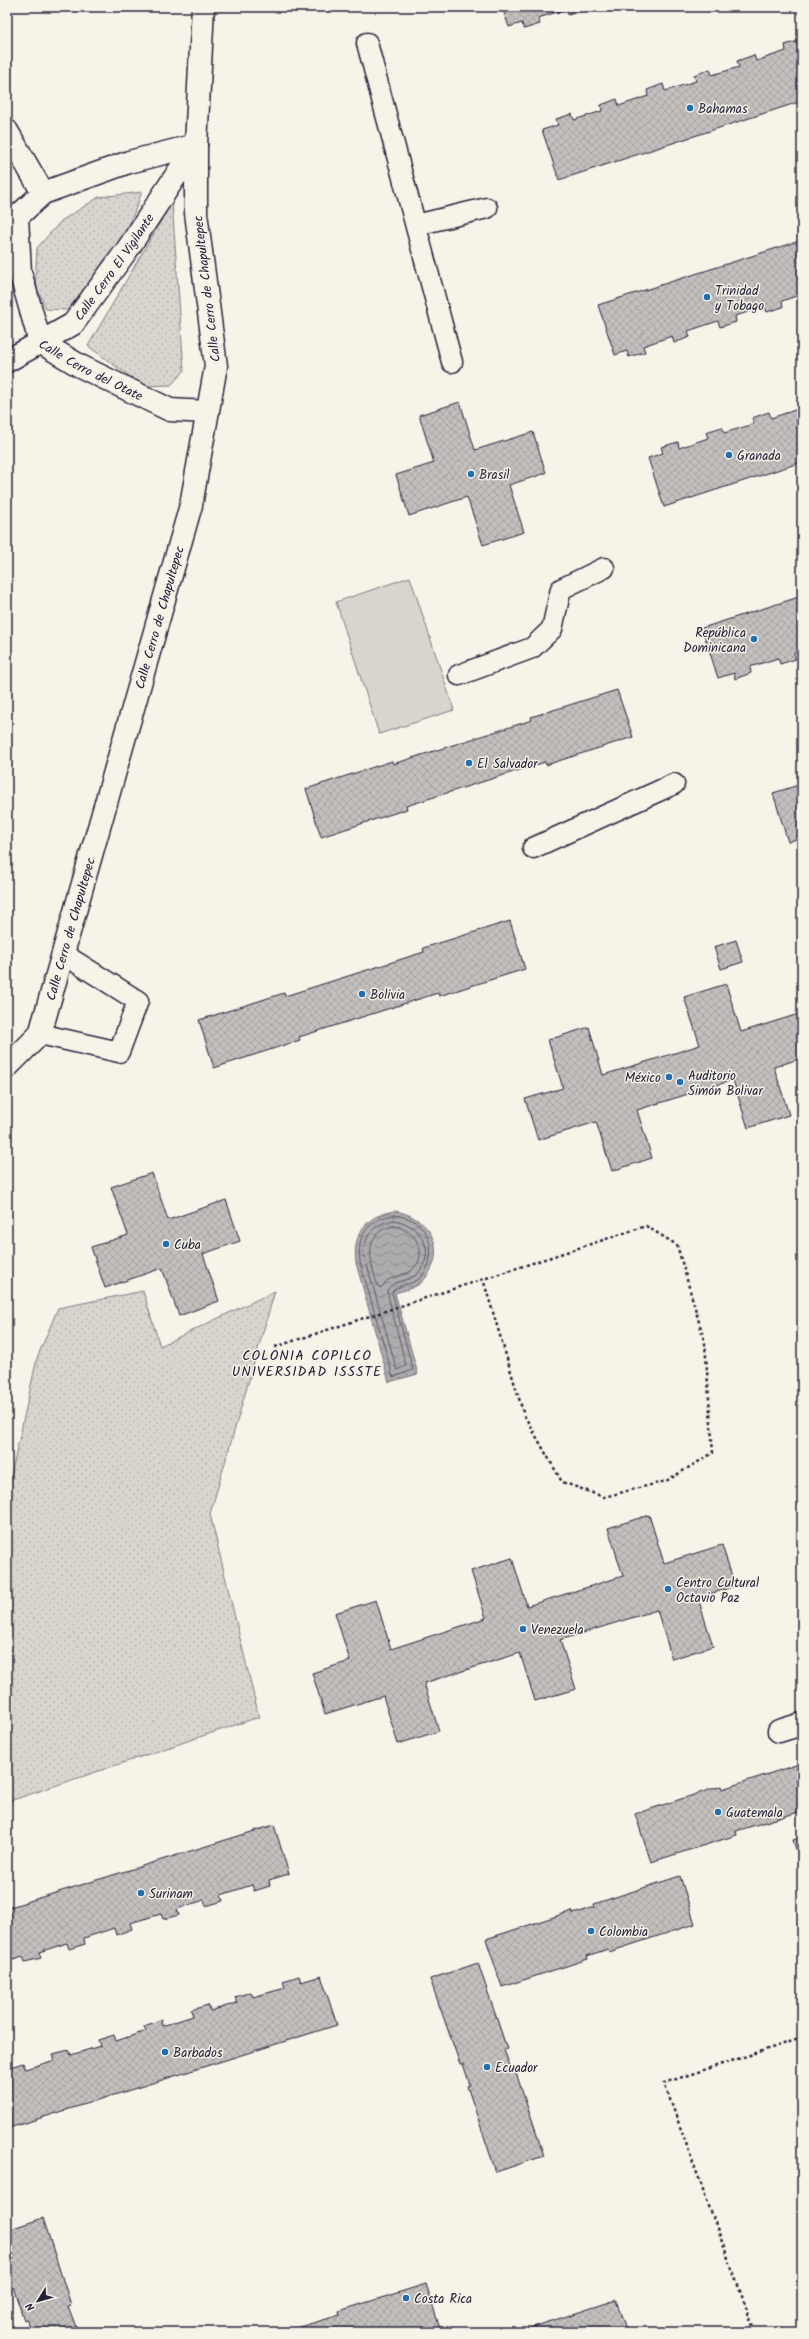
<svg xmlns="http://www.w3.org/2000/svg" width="809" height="2339" font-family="Kalam,sans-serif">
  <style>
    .grass { fill: #d8d5cf; stroke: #7d7c85 }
    .park { fill: url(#park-dots); stroke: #7d7c85 }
    .water { fill: url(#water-waves); stroke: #76747f }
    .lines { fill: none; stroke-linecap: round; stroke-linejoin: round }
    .shore { stroke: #5a5969; stroke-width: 1 }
    .building { fill: url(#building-cross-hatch); stroke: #22223b }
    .lane-casing { stroke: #22223b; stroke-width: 23 }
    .street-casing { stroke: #22223b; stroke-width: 25 }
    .path { stroke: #22223b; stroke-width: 2.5; stroke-dasharray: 3 3; stroke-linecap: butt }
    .lane { stroke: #f7f3e8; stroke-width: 20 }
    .street { stroke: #f7f3e8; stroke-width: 22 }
    .poi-dot { fill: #1f6fb2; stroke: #f7f3e8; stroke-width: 1.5 }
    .labels { text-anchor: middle; stroke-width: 3; stroke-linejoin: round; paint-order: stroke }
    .poi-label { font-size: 13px; fill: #22223b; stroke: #f7f3e8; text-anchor: start }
    .street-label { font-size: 13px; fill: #22223b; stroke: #f7f3e8 }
    .neighbourhood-label { font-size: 14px; letter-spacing: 1px; fill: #22223b; stroke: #f7f3e8 }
  </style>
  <defs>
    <pattern id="park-dots" width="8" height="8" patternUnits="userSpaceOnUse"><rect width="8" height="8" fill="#d8d5cf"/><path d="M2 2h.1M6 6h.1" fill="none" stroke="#b9b7b3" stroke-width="1.8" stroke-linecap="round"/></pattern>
    <pattern id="water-waves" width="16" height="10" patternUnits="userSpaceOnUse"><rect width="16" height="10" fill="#aeabad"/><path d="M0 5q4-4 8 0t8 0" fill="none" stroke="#8d8b8e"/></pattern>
    <pattern id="building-cross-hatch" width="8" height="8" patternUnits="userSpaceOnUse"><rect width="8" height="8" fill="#c2bfbd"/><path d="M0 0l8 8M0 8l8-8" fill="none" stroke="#a6a4a3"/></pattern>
  </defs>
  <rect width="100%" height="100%" fill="#f7f3e8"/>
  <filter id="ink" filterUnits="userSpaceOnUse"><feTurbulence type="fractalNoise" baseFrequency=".025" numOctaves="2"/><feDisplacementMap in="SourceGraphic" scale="8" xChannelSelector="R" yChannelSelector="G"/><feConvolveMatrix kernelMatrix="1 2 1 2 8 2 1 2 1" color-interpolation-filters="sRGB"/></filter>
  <g filter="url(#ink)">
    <!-- grass -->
    <path class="grass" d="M410 577 454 710 379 734 336 602Z"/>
    <!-- park -->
    <path class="park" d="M142 192 123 242 67 310 46 309 35 283 37 248 61 221 99 197Z
      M172 202 184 371 171 385 143 386 88 346Z
      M143 1291 160 1346 275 1291 210 1514 259 1717 7 1802V1494L37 1358 58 1308Z"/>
    <!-- water -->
    <path class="water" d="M395 1211C430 1217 450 1251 423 1281 416 1288 405 1290 395 1293L418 1374 389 1382 356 1263C352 1234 366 1215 395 1211Z"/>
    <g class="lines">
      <!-- shore -->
      <path class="shore" d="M395 1215C403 1217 411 1218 418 1224 434 1237 435 1265 419 1279 411 1285 397 1285 392 1292L413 1370 393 1377 360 1262C356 1237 368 1218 395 1215Z
        M394 1220C421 1224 439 1253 416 1275 407 1282 392 1280 387 1291L406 1366 397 1370 363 1251C367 1233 375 1223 394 1220Z
        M394 1226C415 1229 431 1254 411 1271 404 1276 395 1276 388 1280 385 1282 383 1286 380 1288 376 1284 375 1276 373 1270 368 1250 369 1230 394 1226Z"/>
    </g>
    <!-- building -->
    <path class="building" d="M502 7H584L585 10 568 15 567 9 538 18 540 24 524 29 522 23 509 27Z
      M801 40 802 101 559 180 542 130 558 125 556 119 572 114 574 120 602 111 601 105 617 99 619 106 648 96 647 90 663 84 665 91 696 81 694 75 710 69 712 75 739 67 737 61 754 55 756 61 786 51 785 45Z
      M802 240V294L782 301 783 307 767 312 765 307 735 316 736 322 720 327 718 321 688 331 690 337 674 343 672 336 643 346 645 352 629 357 627 351 615 355 598 305Z
      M802 401V462L664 507 648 458 663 453 661 447 678 442 679 448 708 438 706 432 722 427 724 433 754 424 752 418 769 412 771 418 801 408 799 402Z
      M460 402 475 450 533 432 546 473 509 485 524 532 483 545 467 497 409 516 396 475 434 463 419 415Z
      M802 596V650L794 653 796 659 780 664 778 658 750 667 751 673 735 679 734 673 718 678 702 628Z
      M617 690 633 737 546 765 545 762 428 799 406 806 407 809 321 837 306 789 392 761 393 764 532 720 531 717Z
      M802 784V837L788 842 773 793Z
      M510 921 525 969 439 996 438 993 299 1037 300 1040 214 1068 199 1020 284 993 285 996 424 952 423 948Z
      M736 940 743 962 721 969 714 947Z
      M726 984 741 1032 802 1013V1058L774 1067 789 1115 748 1128 733 1080 637 1110 652 1158 612 1171 596 1122 538 1140 525 1099 563 1088 548 1040 589 1027 603 1075 662 1057 700 1045 684 997Z
      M152 1173 168 1220 226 1200 240 1241 203 1254 219 1301 179 1316 162 1268 105 1288 91 1247 128 1235 111 1187Z
      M649 1515 664 1563 722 1545 735 1586 698 1598 713 1646 672 1659 657 1610 560 1640 576 1689 535 1701 520 1653 424 1683 439 1731 398 1744 383 1696 325 1714 312 1673 350 1661 335 1613 376 1600 391 1649 486 1618 471 1571 512 1558 527 1606 623 1576 608 1528Z
      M802 1763V1811L736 1831 737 1835 651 1862 635 1814 721 1786 722 1789Z
      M274 1825 289 1874 269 1880 270 1886 254 1891 252 1885 221 1895 223 1901 206 1906 204 1900 177 1909 179 1915 163 1919 161 1914 130 1923 132 1929 116 1935 114 1928 84 1938 85 1944 69 1949 67 1943 39 1952 41 1958 25 1962 23 1957 7 1962V1908Z
      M802 1837V1868L793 1840Z
      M680 1876 695 1924 609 1952 608 1949 587 1956 588 1959 502 1987 486 1939 572 1911 573 1914 595 1907 594 1904Z
      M478 1963 507 2049 504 2050 512 2071 515 2070 544 2156 496 2172 467 2086 470 2085 463 2064H460L430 1979Z
      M299 1976 301 1982 321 1976 337 2025 9 2128 7 2121V2068L23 2063 25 2069 55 2060 53 2054 69 2050 71 2055 100 2046 98 2040 114 2035 116 2041 146 2031 144 2026 161 2020 162 2026 193 2016 191 2010 208 2005 210 2011 237 2003 235 1997 251 1992 253 1997 285 1988 283 1981Z
      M43 2218 71 2305 68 2306 76 2327H78L80 2332H31L27 2319 24 2320 7 2269V2230Z
      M426 2284 441 2332H282L340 2315 339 2311Z
      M616 2300 627 2332H528L531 2331 530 2328Z"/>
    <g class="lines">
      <!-- lane casing -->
      <g class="lane-casing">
        <path id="lane" d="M367 43 452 362
          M416 225 487 208
          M459 675 532 648 552 629 561 589 604 568
          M533 848 674 784
          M40 1034 119 1052 138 1001 63 954"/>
      </g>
      <!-- street casing -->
      <g class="street-casing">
        <g id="street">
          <path d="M7 131 43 193"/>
          <path id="s1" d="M196 145 129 162 43 193 17 217 20 272 40 342 80 366 170 410 207 412"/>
          <path id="s2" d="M7 361 73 324 127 250 196 145"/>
          <path id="s3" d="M7 1067 40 1034 191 505 216 366 196 213V145L203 7"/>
          <path d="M779 1731 802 1724"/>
        </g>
      </g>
      <!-- path -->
      <path class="path" d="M275 1347 646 1226 677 1245 705 1343 713 1453 666 1481 604 1497 562 1482 524 1415 483 1279
        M755 2332 664 2083 802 2038"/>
      <!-- lane -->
      <use href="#lane" class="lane"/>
      <!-- street -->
      <use href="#street" class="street"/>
    </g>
  </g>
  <!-- markers -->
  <g class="poi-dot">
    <circle cx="690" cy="108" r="4"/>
    <circle cx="707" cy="297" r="4"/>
    <circle cx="729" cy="455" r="4"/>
    <circle cx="471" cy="474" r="4"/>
    <circle cx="754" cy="639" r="4"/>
    <circle cx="469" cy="763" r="4"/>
    <circle cx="362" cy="994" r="4"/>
    <circle cx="669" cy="1077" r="4"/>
    <circle cx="680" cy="1082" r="4"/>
    <circle cx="166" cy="1244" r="4"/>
    <circle cx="668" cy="1589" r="4"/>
    <circle cx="523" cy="1629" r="4"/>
    <circle cx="718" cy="1812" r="4"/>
    <circle cx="141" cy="1893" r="4"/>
    <circle cx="591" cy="1931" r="4"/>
    <circle cx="165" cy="2052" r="4"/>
    <circle cx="487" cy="2067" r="4"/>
    <circle cx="406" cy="2298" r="4"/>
  </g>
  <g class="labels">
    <!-- poi labels -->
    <g class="poi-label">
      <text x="698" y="113">Bahamas</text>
      <text x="715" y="295">Trinidad<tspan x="715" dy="15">y Tobago</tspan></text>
      <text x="737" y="460">Granada</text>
      <text x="479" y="479">Brasil</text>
      <text x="746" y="637" text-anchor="end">República<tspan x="746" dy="15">Dominicana</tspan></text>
      <text x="477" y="768">El Salvador</text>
      <text x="370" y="999">Bolivia</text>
      <text x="688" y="1080">Auditorio<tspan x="688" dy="15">Simón Bolivar</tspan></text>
      <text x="661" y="1082" text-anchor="end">México</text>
      <text x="174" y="1249">Cuba</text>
      <text x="676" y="1587">Centro Cultural<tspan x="676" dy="15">Octavio Paz</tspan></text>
      <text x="531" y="1634">Venezuela</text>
      <text x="726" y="1817">Guatemala</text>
      <text x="149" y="1898">Surinam</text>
      <text x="599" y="1936">Colombia</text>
      <text x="173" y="2057">Barbados</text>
      <text x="495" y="2072">Ecuador</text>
      <text x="414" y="2303">Costa Rica</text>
    </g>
    <!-- street labels -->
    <g class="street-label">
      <text dy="5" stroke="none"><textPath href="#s2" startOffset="146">Calle Cerro El Vigilante</textPath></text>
      <text transform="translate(206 289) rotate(-97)" y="5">Calle Cerro de Chapultepec</text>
      <text dy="5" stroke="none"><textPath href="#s1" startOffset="382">Calle Cerro del Otate</textPath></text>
      <text dy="5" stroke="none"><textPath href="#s3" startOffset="480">Calle Cerro de Chapultepec</textPath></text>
      <text dy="5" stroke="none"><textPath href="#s3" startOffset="156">Calle Cerro de Chapultepec</textPath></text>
    </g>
    <!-- neighbourhood labels -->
    <g class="neighbourhood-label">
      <text x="307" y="1360">COLONIA COPILCO<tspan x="307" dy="16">UNIVERSIDAD ISSSTE</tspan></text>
    </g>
  </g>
  <!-- margin -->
  <rect width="809" height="2339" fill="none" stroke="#f7f3e8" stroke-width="24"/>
  <rect x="12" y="12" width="785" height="2315" fill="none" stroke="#22223b" stroke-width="1.5" filter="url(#ink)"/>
  <!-- north arrow -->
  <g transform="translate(38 2301) rotate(233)" stroke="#f7f3e8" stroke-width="3" paint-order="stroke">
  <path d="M0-3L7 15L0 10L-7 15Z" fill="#22223b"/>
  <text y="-6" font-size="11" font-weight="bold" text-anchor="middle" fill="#22223b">N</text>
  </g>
</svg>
